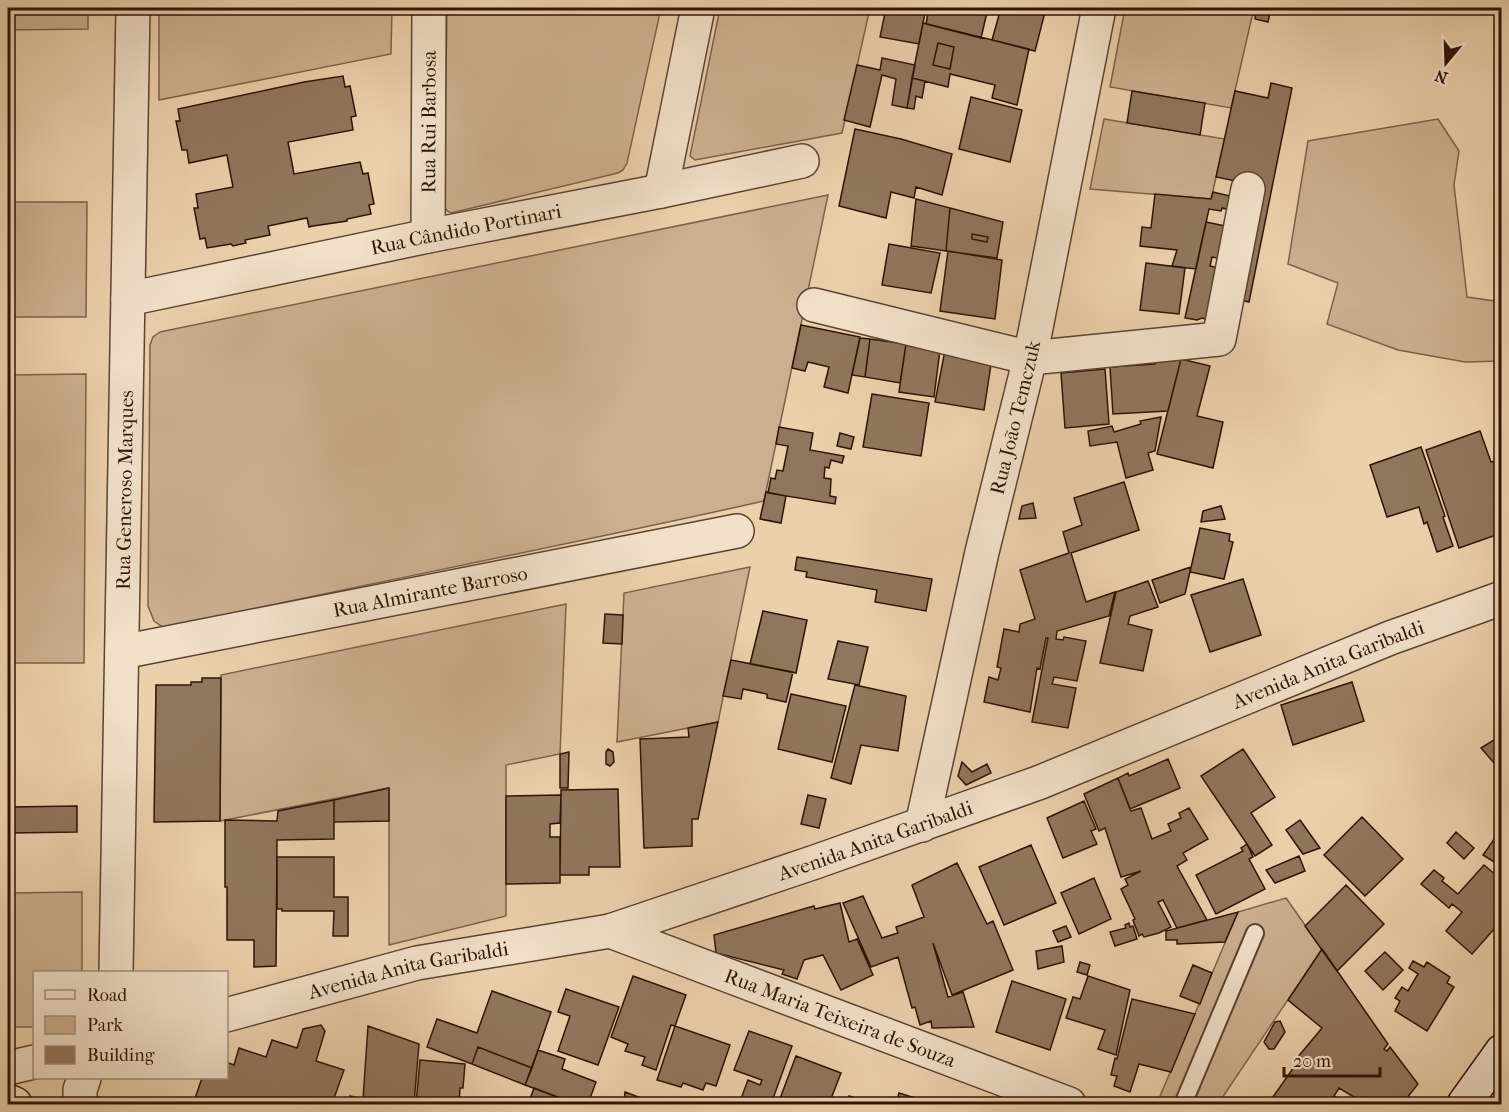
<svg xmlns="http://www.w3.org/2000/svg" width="1509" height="1112" font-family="'IM FELL French Canon',serif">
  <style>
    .green { fill: #cbb090; stroke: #7c624b; stroke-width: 1.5 }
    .building { fill: #90765c; stroke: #2d1406; stroke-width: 1.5 }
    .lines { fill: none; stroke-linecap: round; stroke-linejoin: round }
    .service-casing { stroke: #5c4330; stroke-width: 20 }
    .minor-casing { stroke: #5c4330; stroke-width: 36 }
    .tertiary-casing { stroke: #5c4330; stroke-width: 36 }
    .secondary-casing { stroke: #2d1406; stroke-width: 36 }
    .service { stroke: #f2e0c9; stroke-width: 16 }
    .minor { stroke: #f2e0c9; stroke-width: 33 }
    .tertiary { stroke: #f2e0c9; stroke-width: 33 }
    .secondary { stroke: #f2e0c9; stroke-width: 33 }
    .labels { text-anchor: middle; stroke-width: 6; stroke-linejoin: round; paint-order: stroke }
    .street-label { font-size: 20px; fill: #2d1406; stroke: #f2e0c9 }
  </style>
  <rect width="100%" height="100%" fill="#ebd0ac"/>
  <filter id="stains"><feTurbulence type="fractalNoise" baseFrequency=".00333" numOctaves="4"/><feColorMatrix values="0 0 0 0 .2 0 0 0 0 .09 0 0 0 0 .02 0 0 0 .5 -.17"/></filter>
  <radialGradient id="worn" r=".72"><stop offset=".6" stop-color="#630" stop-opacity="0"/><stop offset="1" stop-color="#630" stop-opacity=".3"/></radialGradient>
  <!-- green -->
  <path class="green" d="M8 8H88V29L8 30Z
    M159 8H392L391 54 159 100Z
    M447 8H661L627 163 623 170 618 173 451 213 446 210 444 206Z
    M720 8H870L842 133 695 160 690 156Z
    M1125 8H1254L1231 108 1110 87Z
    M1104 119 1225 139 1211 199 1090 189Z
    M1438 119 1459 151 1454 185 1467 297 1501 302V361L1465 362 1398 350 1327 324 1338 283 1288 264 1308 141Z
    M828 195 764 501C564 546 364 584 164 628L154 621 148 606 150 345 153 337 160 332Z
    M8 202H87L86 317H8Z
    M86 374 84 663H8V375Z
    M750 567 718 722 617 742 624 593Z
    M566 604 560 754 506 765V916L389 945V788L220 821 221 675Z
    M82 892V972H34V1027H8V893Z
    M1286 898 1322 949 1218 1104H1163L1158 1101 1238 912Z"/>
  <!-- building -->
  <path class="building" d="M886 8H926L919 44 880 37Z
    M929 8H988L981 38 926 24Z
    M1001 8H1046L1035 51 992 40Z
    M1256 8H1271L1268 22 1255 19Z
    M923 23 1029 49 1017 105 992 98 995 85 950 74 948 87 912 78Z
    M938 43 954 47 950 69 933 65Z
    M882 58 915 65 907 108 892 105 896 79 882 75 870 127 844 120 857 65 880 70Z
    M343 76 345 87 350 86 356 116 351 117 353 130 288 142 294 174 360 162 363 174 368 173 374 204 369 205 371 214 347 219V221L313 226 309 227 307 218 268 226 270 235 245 240 246 243 233 246 231 244 207 248 205 238 200 239 194 208H198L196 194 233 187 228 161 227 155 189 163 187 150H182L176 121H180L178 109 304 82Z
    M912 78 925 81 922 98 916 96 914 109 907 108Z
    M1271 83 1292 88 1249 302 1232 298 1256 185 1216 177 1235 91 1268 98Z
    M1132 91 1205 103 1200 135 1127 123Z
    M971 97 1022 110 1010 162 959 149Z
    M855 129 901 139 952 154 942 195 916 187 914 198 891 192 886 218 839 206Z
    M1213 192 1234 197 1231 210 1222 208 1221 211 1209 209 1196 269 1172 266 1177 250 1140 246 1142 227 1151 228 1155 194 1211 199Z
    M916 199 950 208 946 251 911 246Z
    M950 208 1003 222 997 258 946 251Z
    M1206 222 1235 228 1228 260 1212 257 1210 266 1224 269 1212 321 1202 318 1197 320 1185 318Z
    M972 234 988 237 987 242 972 239Z
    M889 244 940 253 931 293 882 285Z
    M948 251 1002 260 995 319 940 311Z
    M1146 263 1185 268 1179 314 1140 310Z
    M801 325 860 337 848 393 824 387 829 367 808 362 805 371 792 368Z
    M860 338 870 339 865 377 852 375Z
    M870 339 906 344 900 383 865 377Z
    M906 344 940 350 934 397 899 392Z
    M945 350 992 358 984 410 935 402Z
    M1181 359 1210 366 1197 416 1223 422 1213 468 1157 454Z
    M1181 359 1168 411 1113 414 1110 367 1155 364V360Z
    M1105 369 1109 424 1065 428 1061 373Z
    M872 394 929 403 921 456 863 447Z
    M1161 417 1155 451 1148 453 1153 470 1126 478 1117 442 1090 446 1088 431 1112 426 1114 432 1141 424 1140 421Z
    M779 427 813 433 810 450 844 456 842 463 831 460 829 468 825 467 824 478 831 479 830 496 836 497 835 504 768 493 771 478 775 479 777 470 783 471 788 446 776 444Z
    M1480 431 1491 462 1496 461 1502 478V533L1459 548 1426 450Z
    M840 433 854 437 851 449 837 446Z
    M1421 447 1445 516 1443 517 1453 546 1437 552 1427 522 1424 524 1419 507 1387 517 1370 465Z
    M1124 482 1139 530 1071 553 1086 602 1115 592 1109 616 1057 631 1056 639 1063 640 1064 637 1086 641 1077 681 1054 677 1052 684 1076 688 1068 728 1032 722 1048 638H1046L1040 669 1037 668 1030 712 984 702 989 677 998 680 1001 668 997 667 1004 629 1019 632 1020 624 1035 619 1020 570 1069 553 1063 532 1082 525 1074 498Z
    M766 492 786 496 781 523 760 519Z
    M1033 503 1036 518 1019 519 1022 506Z
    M1221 506 1225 519 1201 522 1203 511Z
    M1200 528 1230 534 1229 541 1233 542 1224 579 1190 572Z
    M797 557 932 579 926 611 875 602 877 590 806 577 807 572 795 570Z
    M1191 567 1185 594 1160 603 1152 580Z
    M1243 579 1261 635 1210 652 1191 595Z
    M1148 581 1158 607 1130 616 1128 624 1152 630 1143 671 1100 663 1116 592Z
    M763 611 807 620 796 673 750 664Z
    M605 614 623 615 622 644 603 643Z
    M838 641 868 647 859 685 828 679Z
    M731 660 793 672 786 702 767 698V694L743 689 741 699 723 696Z
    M202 678H221L220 821 154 822 156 685H191V682H202Z
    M1352 682 1364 721 1293 745 1281 705Z
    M855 685 906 696 898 751 861 745 851 784 831 778Z
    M791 694 846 706 832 762 778 749Z
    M718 722 698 819H692V846L644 848 640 739 689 737 688 728Z
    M1502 735V772L1481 748Z
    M608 749 613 752 614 762 610 766 606 764V752Z
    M1243 749 1275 797 1251 813 1272 845 1255 856 1201 776Z
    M569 752 568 788H560V754Z
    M1168 759 1180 788 1130 809 1118 778 1128 773 1129 776Z
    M962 762 972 772 987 764 991 773 966 785 958 776Z
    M1118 778 1131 811 1141 808 1152 839 1171 831 1168 824 1181 818 1179 813 1189 808 1208 839 1183 853 1187 860 1177 866 1207 920 1177 928 1163 900 1158 902 1171 927 1159 933 1144 937 1142 934 1139 936 1133 920 1135 919 1121 889 1128 885 1125 879 1141 871 1121 877 1105 828 1099 831 1084 794Z
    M389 788V821L334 822V800Z
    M618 789 620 867H589V875H560L561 790Z
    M561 795 560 823 550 824V837H560V883L506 884V796Z
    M808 795 826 799 819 828 801 824Z
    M334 800V839L277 840 276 966 254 967V940H227V887H225V820L277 821 278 811Z
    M1084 801 1096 829 1091 831 1097 844 1063 858 1047 818Z
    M77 806V832L10 833 9 807Z
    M1362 817 1403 859 1365 896 1324 855Z
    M1300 820 1320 848 1303 854 1286 830Z
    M1502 828V867L1483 855Z
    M1456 832 1474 848 1464 859 1447 843Z
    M1247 844 1253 857 1249 859 1265 889 1216 914 1196 875 1243 851 1241 848Z
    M1031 845 1056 903 1004 925 979 867Z
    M1299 856 1305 871 1275 883 1266 870Z
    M277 857H334V897H348V936H333L334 911H282V909H277Z
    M957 863 987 924 993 921 1013 970 952 995 933 943 948 997 963 992 974 1027 932 1028 931 1021 920 1025 915 1007 912 1008 898 957 871 967 843 903 863 896 882 938 898 933 896 927 924 917 912 885Z
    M1484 865 1497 876 1502 869V920L1472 954 1446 931 1462 912 1452 904 1449 908 1421 884 1434 870 1444 878 1442 881 1458 894Z
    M1094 878 1111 919 1079 934 1061 893Z
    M1346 885 1384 924 1337 971 1305 926Z
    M840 903 849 942 857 939 873 975 841 990 823 955 804 960 797 979 782 974 784 970 716 953 714 935 814 906 815 909Z
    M1238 912 1225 942 1177 944V940H1166V931Z
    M1129 923 1130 927 1133 926 1137 939 1115 946 1110 932 1126 928 1125 925Z
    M1066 926 1071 937 1058 942 1053 931Z
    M1062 946 1064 962 1038 969 1036 951Z
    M1322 949 1388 1044 1384 1049 1387 1051 1390 1047 1418 1084 1402 1104H1362L1364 1103 1339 1088 1334 1096 1348 1104H1268L1299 1060 1297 1058 1322 1028 1288 1000Z
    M1385 952 1403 970 1383 990 1365 971Z
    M1413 961 1424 967 1427 962 1450 977 1447 983 1454 987 1427 1031 1395 1011 1400 1001 1395 998 1402 987 1408 991 1418 974 1409 968Z
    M1080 962 1090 965 1087 975 1077 972Z
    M1193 965 1212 973 1200 1004 1180 996Z
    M633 976 686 995 675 1026 671 1025 656 1070 642 1065 645 1057 625 1051 628 1044 611 1037Z
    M1088 976 1130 990 1116 1055 1098 1049 1105 1030 1066 1018 1073 997 1080 999Z
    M1012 981 1066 999 1050 1050 996 1032Z
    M566 989 619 1007 598 1065 558 1051 570 1016 558 1012Z
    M492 991 551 1012 532 1068 478 1047 472 1064 427 1047 437 1019 477 1033Z
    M1132 999 1195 1014 1171 1072 1139 1064 1130 1092 1114 1086 1117 1076 1111 1075 1115 1058 1117 1059Z
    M1280 1021 1285 1032 1274 1049H1269L1264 1042 1275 1022Z
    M321 1025 325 1031 316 1061 344 1070 332 1104H193L202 1078H226V1062L234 1065 239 1048 266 1057 272 1040 297 1048 303 1029Z
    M368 1026 419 1044 414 1104H347L350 1096 363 1099Z
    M675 1026 730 1045 716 1086 706 1083 703 1090 683 1083 681 1087 657 1080Z
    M749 1031 792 1046 771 1104H739L748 1080 760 1085 762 1080 734 1070Z
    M478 1047 532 1068 525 1085 472 1064Z
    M538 1050 565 1059 562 1069 596 1082 588 1104H576L525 1085Z
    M796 1056 841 1073 829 1104H778Z
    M420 1060 465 1064 463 1088H460L459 1104H416Z
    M534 1088 576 1104H528Z
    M625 1092 644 1099 643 1104H607L610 1098 624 1102Z
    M899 1093 934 1104H896Z
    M849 1096 873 1104H846Z"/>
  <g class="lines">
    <!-- service casing -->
    <g class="service-casing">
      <path id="service" d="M1183 1104 1255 933"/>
    </g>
    <!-- minor casing -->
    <g class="minor-casing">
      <g id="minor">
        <path d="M661 191 698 8"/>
        <path id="s1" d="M428 236 429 8"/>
        <path id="s2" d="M128 299 428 236 661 191 802 161"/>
        <path d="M814 305 1030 358 1219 339 1248 189"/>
        <path id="s3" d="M122 652 737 531"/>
        <path id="s4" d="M922 825 982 552 1030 358 1099 8"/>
        <path id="s5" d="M610 931 1069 1104"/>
        <path id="s6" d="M116 972 133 8"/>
      </g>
    </g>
    <!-- tertiary casing -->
    <g class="tertiary-casing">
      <g id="tertiary">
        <path id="s7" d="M226 1015 417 963 610 931 815 862 1038 783 1390 638 1502 598"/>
        <path d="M8 1068 34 1062"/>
        <path d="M80 1104V1090L84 1078"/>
      </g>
    </g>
    <!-- secondary casing -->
    <g class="secondary-casing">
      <path id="secondary" d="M8 1101 15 1104
        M1464 1104 1502 1051"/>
    </g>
    <!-- service -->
    <use href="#service" class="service"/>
    <!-- minor -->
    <use href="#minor" class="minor"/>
    <!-- tertiary -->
    <use href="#tertiary" class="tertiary"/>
    <!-- secondary -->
    <use href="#secondary" class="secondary"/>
  </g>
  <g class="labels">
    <!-- street labels -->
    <g class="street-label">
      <text dy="7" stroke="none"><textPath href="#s1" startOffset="114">Rua Rui Barbosa</textPath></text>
      <text dy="7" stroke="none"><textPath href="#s2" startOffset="345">Rua Cândido Portinari</textPath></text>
      <text dy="7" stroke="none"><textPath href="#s4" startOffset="418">Rua João Temczuk</textPath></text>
      <text dy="7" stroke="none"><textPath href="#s6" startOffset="482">Rua Generoso Marques</textPath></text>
      <text dy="7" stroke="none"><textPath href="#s3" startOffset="314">Rua Almirante Barroso</textPath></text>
      <text dy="7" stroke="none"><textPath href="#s7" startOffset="1160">Avenida Anita Garibaldi</textPath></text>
      <text dy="7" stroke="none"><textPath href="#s7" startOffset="674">Avenida Anita Garibaldi</textPath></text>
      <text dy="7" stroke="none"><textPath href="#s7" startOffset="188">Avenida Anita Garibaldi</textPath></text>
      <text dy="7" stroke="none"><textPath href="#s5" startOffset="246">Rua Maria Teixeira de Souza</textPath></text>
    </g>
  </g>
  <!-- margin -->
  <rect width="1509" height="1112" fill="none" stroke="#ebd0ac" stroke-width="30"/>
  <rect x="9" y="9" width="1491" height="1094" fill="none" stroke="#2d1406" stroke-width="3"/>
  <rect x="15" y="15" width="1479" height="1082" fill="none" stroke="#2d1406" stroke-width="1.5"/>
  <!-- legend -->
  <rect x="33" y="971" width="195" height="108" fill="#f2e0c9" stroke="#a38e7b" stroke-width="1.5"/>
  <rect x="45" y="990" width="30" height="9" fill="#f2e0c9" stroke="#a38e7b" stroke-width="1.5"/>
  <text x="87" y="1001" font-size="18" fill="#2d1406">Road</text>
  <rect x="45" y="1016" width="30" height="18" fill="#cbb090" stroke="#a38e7b" stroke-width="1.5"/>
  <text x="87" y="1031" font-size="18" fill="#2d1406">Park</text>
  <rect x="45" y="1046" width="30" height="18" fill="#90765c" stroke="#a38e7b" stroke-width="1.5"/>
  <text x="87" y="1061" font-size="18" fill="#2d1406">Building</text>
  <!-- north arrow -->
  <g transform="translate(1446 63) rotate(199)" stroke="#f2e0c9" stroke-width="4.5" paint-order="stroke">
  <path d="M0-4.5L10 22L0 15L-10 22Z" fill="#2d1406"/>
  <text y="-9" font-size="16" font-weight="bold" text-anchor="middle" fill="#2d1406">N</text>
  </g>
  <!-- scale -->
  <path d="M1284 1067v9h96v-9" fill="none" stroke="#2d1406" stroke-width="3"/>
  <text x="1293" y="1067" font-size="18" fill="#2d1406" stroke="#f2e0c9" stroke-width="4.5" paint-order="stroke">20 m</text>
  <rect width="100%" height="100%" filter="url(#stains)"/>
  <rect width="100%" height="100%" fill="url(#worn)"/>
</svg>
